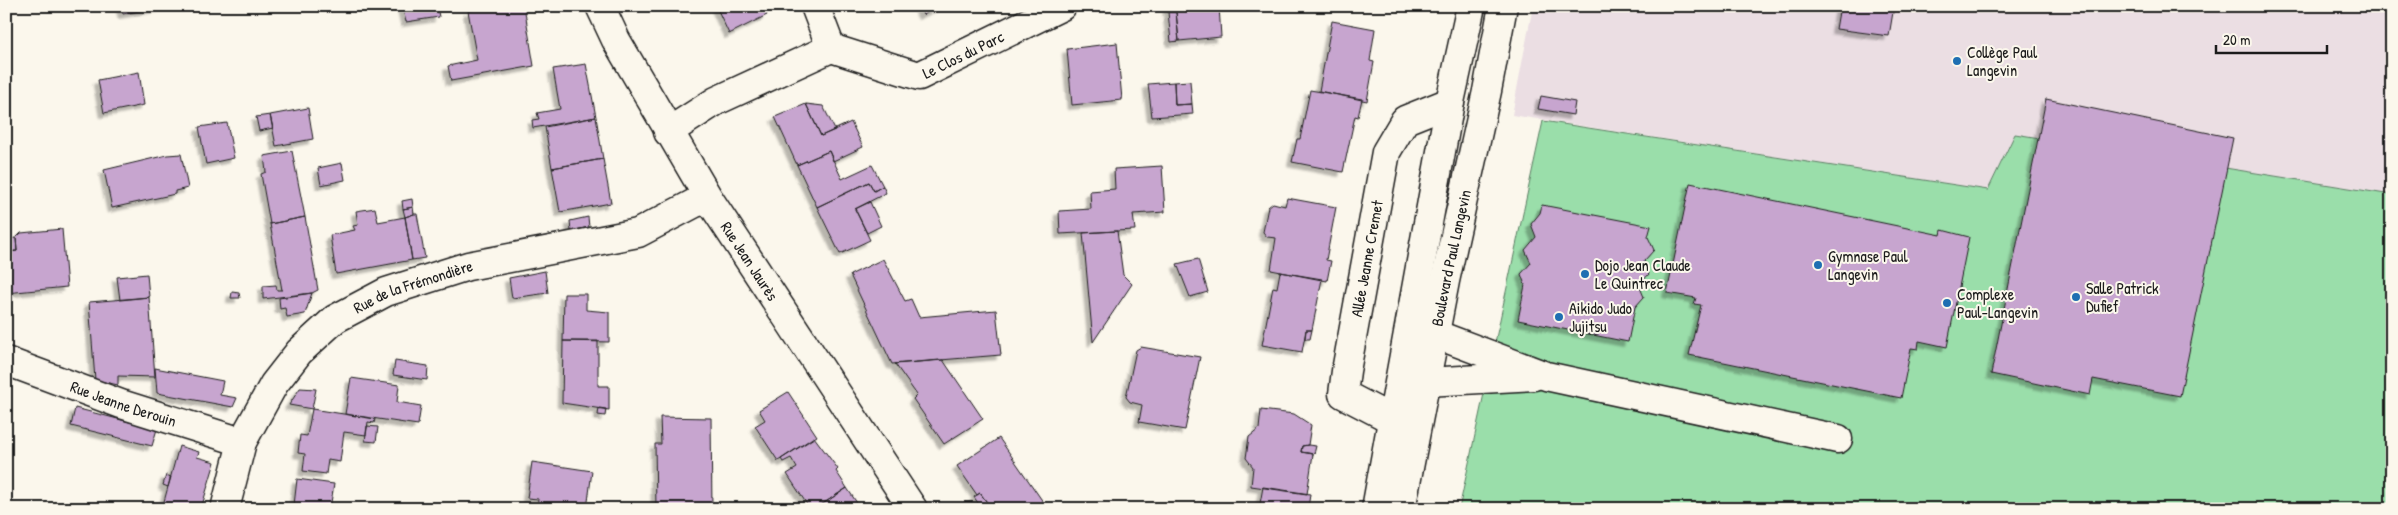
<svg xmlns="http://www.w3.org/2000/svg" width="2398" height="515" font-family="'Patrick Hand',sans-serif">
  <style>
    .built { fill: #ebdee3 }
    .green { fill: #9adeaa; stroke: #5b7d63 }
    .building { fill: #c7a5cf; stroke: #1c1c1c; filter: url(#shadow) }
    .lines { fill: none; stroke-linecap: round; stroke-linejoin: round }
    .minor-casing { stroke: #1c1c1c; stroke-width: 31 }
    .minor { stroke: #fbf7ec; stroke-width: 28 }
    .poi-dot { fill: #1f6fb2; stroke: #fbf7ec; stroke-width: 2 }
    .labels { text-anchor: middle; stroke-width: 4; stroke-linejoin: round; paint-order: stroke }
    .poi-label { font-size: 16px; fill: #1c1c1c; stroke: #fbf7ec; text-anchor: start }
    .street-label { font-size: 16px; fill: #1c1c1c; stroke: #fbf7ec }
  </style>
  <defs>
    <filter id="shadow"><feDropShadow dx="-4.5" dy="4.5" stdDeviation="1" flood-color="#0004"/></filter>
  </defs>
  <rect width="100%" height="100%" fill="#fbf7ec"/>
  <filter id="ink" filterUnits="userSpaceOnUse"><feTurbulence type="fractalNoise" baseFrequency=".02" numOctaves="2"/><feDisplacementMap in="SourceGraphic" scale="10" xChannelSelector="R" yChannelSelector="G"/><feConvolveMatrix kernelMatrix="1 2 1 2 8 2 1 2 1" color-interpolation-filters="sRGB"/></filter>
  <g filter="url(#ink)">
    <!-- built -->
    <path class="built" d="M1533 6H2392V195L2015 134 1988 190 1512 115Z"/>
    <!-- green -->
    <path class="green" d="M1543 121 1988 190 2015 134 2392 195V509H1459Z"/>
    <!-- building -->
    <path class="building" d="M121 6H167L123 14Z
      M402 6H437L439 17 406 22Z
      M492 6H524L534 66 451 81 448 66 477 60 468 11Z
      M716 6H763L767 15 729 34Z
      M919 6H942L923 15Z
      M1168 6H1219L1221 37 1179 41 1176 12H1168Z
      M1840 6H1894L1889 36 1836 29Z
      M1168 12H1176L1179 41 1171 42Z
      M1332 21 1375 29 1370 61 1374 62 1367 101 1319 91Z
      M1117 43 1122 100 1072 105 1067 49Z
      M586 64 596 117 533 128 532 120 539 119 537 113 560 109 553 69Z
      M139 72 144 105 104 113 98 80Z
      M1190 81 1192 104 1175 105 1174 82Z
      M1174 82 1175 105 1192 104 1193 114 1152 117 1148 84Z
      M1310 90 1362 99 1358 117 1355 116 1343 172 1292 162 1297 139H1300Z
      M1541 96 1575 102 1573 115 1538 109Z
      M2046 99 2233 138 2180 396 2093 379 2090 395 1991 374Z
      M806 104 821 136 851 122 863 147 833 161 829 151 797 165 775 117Z
      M806 104 823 106 835 130 821 136Z
      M308 108 313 139 276 146 270 115Z
      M270 115 273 128 259 131 256 117Z
      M596 117 603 159 552 168 545 127Z
      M227 123 234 158 206 164 199 127Z
      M292 151 305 217 270 224 261 174 266 172 264 156Z
      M829 151 842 179 872 165 883 186 874 191 869 182 817 207 797 165Z
      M181 154 188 188 175 191V194L112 208 104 170 167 155Z
      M603 159 611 203 560 212 552 168Z
      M342 163 345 180 321 185 318 168Z
      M1162 166 1165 212 1133 214 1135 230 1060 234 1059 211 1091 209 1090 191 1115 189 1114 169Z
      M869 182 874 191 883 186 886 193 855 209 870 240 840 254 817 207Z
      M1690 183 1941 235 1942 230 1969 237 1947 347 1919 341 1918 349 1911 348 1901 398 1689 355 1701 305 1694 304 1696 298 1667 293Z
      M1287 198 1336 207 1326 260 1331 261 1327 281 1271 270 1276 238 1267 237 1263 232 1268 207 1273 203 1285 206Z
      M412 199 413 207 403 209 402 201Z
      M870 202 881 226 867 233 855 209Z
      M1542 205 1651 226 1648 237 1654 250 1644 261 1649 274 1639 285 1644 297 1635 307 1628 342 1518 320 1525 285 1521 274 1531 263 1525 250 1536 237 1531 224 1540 213Z
      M413 207 414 214 405 217 403 209Z
      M375 208 378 222 405 217 412 260 336 274 330 235 355 230 353 226 358 225 356 211Z
      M414 214H417L425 258 412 260 405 217Z
      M305 217 318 290 312 293 263 299V286L276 285 277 290H282L270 224Z
      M588 217 589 227 571 231 570 221Z
      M62 229 67 287 6 293V252L17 251 16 238 21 233Z
      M1117 231 1123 275 1132 284 1093 342 1083 233Z
      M16 238 17 251 6 252V239Z
      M883 259 905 301 911 299 919 317 996 310 1001 355 892 364 850 275Z
      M1198 259 1208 292 1190 297 1177 264Z
      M545 271 548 293 512 298 509 278Z
      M1280 272 1322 279 1312 330H1306L1302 352 1262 345 1273 287 1277 288Z
      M147 274 149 297 120 300 117 277Z
      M232 292 239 293 240 298H231Z
      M312 293 305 314 287 317 285 308 280 309 279 298Z
      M564 294H586V310L609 312V342L563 341Z
      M149 297 155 377 118 376V385L95 380 89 302Z
      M1306 330H1312L1310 339H1305Z
      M563 341H598V386H609V410L562 403Z
      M1141 347 1200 357 1185 430 1139 422 1142 405 1130 402 1126 397 1136 350Z
      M943 360 983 419 944 444 913 399 917 395 895 364Z
      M395 361 428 366 427 380 393 375Z
      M155 368 223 381 220 395 237 398 233 407 157 393Z
      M351 378 399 385 397 402 421 406 418 425 345 414Z
      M300 388 316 389 312 409 289 405Z
      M788 392 817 436 778 461 755 426 765 420 759 410Z
      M75 408 157 429 152 446 71 426Z
      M599 408 606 409 605 416 598 415Z
      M312 409 375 419 374 423 368 422 366 435 344 432 340 462 328 460 326 474 303 471 305 454 298 453 300 435 307 436Z
      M1261 410 1294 414 1311 425 1308 445 1302 446 1301 452 1313 454 1307 494 1251 486 1253 467 1246 458 1249 437 1259 429Z
      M660 417 711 418 712 509H656L655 444H661Z
      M367 426 378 427 376 442 365 441Z
      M814 437 838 469 836 471 847 488 815 509H810L787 474 797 468 791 458 783 462 781 459Z
      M999 438 1048 509H992L980 493 977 495 957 466Z
      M1308 445 1316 446 1314 454 1301 452 1302 446Z
      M179 446 199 452 197 457 215 462 201 509H162Z
      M532 462 592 471 587 509H537L538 499 527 498Z
      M166 475 171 477 168 487 163 485Z
      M297 479 334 484 330 509H269L270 502 294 505Z
      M1263 487 1310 494 1308 509H1259Z
      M847 488 859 506 861 503 865 509H815Z
      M980 493 992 509H982L974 497Z"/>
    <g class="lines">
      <!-- minor casing -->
      <g class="minor-casing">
        <g id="minor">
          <path id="s1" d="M600 6 616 40 709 199 913 509"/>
          <path d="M815 6 831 48"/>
          <path id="s2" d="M668 132 716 101 831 48 919 76 1062 6"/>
          <path d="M1435 334 1546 376 1838 439"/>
          <path id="s3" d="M6 361 121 404 242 442"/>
          <path d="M1426 382 1534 376"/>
          <path id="s4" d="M1393 420 1343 394 1346 371 1386 152 1405 120 1450 102"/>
          <path id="s5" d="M225 509 242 442 274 384 299 352 335 319 386 292 468 266 638 233 695 203 709 199"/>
          <path d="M1376 509 1450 102 1471 6"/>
          <path id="s6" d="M1401 509 1445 281 1487 91 1503 6"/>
        </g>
      </g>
      <!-- minor -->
      <use href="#minor" class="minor"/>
    </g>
  </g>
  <!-- markers -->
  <g class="poi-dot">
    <circle cx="1957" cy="61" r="5"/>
    <circle cx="1818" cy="265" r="5"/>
    <circle cx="1585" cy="274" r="5"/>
    <circle cx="2076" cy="297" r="5"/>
    <circle cx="1947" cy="303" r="5"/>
    <circle cx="1559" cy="317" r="5"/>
  </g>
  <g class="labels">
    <!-- poi labels -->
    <g class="poi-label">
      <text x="1967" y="58">Collège Paul<tspan x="1967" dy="18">Langevin</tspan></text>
      <text x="1828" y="262">Gymnase Paul<tspan x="1828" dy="18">Langevin</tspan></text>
      <text x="1595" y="271">Dojo Jean Claude<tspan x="1595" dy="18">Le Quintrec</tspan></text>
      <text x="2086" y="294">Salle Patrick<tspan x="2086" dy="18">Dufief</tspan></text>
      <text x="1957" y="300">Complexe<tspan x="1957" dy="18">Paul-Langevin</tspan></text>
      <text x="1569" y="314">Aikido Judo<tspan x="1569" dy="18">Jujitsu</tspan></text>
    </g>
    <!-- street labels -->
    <g class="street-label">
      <text dy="6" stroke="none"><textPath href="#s2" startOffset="325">Le Clos du Parc</textPath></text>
      <text dy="6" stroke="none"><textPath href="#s6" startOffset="256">Boulevard Paul Langevin</textPath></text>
      <text dy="6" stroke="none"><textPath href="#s4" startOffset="194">Allée Jeanne Cremet</textPath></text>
      <text dy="6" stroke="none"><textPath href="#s1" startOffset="296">Rue Jean Jaurès</textPath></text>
      <text dy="6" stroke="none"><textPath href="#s5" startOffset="310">Rue de la Frémondière</textPath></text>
      <text dy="6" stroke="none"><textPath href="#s3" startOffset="125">Rue Jeanne Derouin</textPath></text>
    </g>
  </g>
  <!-- margin -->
  <rect width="2398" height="515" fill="none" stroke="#fbf7ec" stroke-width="25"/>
  <rect x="12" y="12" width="2373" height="490" fill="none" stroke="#1c1c1c" stroke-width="2" filter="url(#ink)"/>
  <!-- scale -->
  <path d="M2216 45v8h111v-8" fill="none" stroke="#1c1c1c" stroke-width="2.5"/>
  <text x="2223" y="45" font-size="15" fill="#1c1c1c" stroke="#fbf7ec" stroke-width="4" paint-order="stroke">20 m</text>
</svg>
